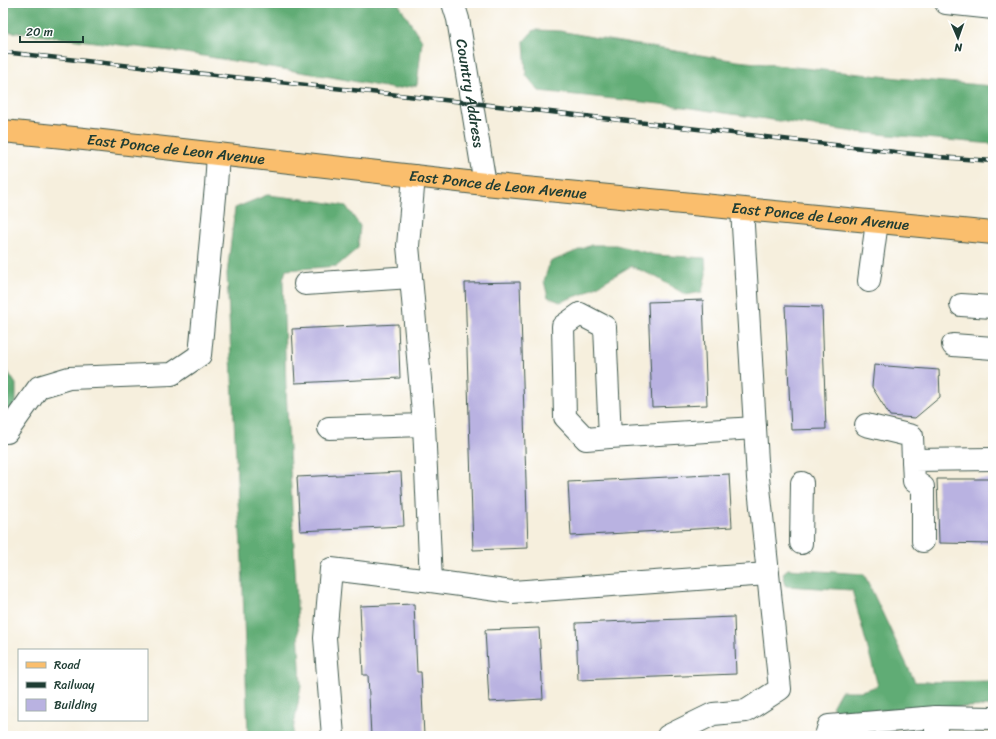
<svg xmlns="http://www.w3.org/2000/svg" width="996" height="739" font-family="Sriracha,sans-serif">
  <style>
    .forest { fill: #60ac75; stroke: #407454 }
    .building { fill: #b9b2e1 }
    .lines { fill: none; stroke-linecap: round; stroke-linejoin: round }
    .minor-casing { stroke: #3f584d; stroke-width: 24 }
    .major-casing { stroke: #3f584d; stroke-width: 24 }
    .minor { stroke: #fff; stroke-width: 22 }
    .major { stroke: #fabe6d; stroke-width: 22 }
    .rail-casing { stroke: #1f3d34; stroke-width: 4.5 }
    .rail { stroke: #fff; stroke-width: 3; stroke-dasharray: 9; stroke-linecap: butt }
    .labels { text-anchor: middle; stroke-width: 3; stroke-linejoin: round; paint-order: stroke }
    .street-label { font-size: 15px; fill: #1f3d34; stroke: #fff }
  </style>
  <rect width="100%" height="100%" fill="#fff"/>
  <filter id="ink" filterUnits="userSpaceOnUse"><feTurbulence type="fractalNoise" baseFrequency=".025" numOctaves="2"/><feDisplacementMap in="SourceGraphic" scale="8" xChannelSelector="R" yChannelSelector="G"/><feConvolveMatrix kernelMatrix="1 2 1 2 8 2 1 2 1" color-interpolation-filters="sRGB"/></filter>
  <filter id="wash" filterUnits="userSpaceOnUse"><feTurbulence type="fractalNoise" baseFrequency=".012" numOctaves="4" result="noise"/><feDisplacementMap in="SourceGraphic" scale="16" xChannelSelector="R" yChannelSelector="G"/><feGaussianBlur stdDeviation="0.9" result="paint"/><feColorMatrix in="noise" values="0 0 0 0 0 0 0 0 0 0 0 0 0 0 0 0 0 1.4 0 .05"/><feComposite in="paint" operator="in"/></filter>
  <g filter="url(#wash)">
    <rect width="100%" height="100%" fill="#f6efdd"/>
    <!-- forest -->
    <path class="forest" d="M3 3H398L422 41 417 85 395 89 331 77 179 52 3 31Z
      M534 30 560 31 608 40 737 61 908 79 993 86V144L855 132 670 105 539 91 526 75 524 41Z
      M267 195 312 200 346 206 360 226 358 248 337 266 286 270 283 280 286 389 301 686 292 736H248L242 561 238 501 227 274 235 208Z
      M591 245H616L655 255 705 258 706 274 702 292 686 295 656 277 631 266 585 293 560 302 548 297 544 281 550 262Z
      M3 366H4L16 384V412L3 435Z
      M788 569 864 574 915 682 993 681V706L838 712 832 707 841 691H861L878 686 852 590 786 586 783 573Z"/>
    <g id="blocks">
      <!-- building -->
      <path class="building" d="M520 282 528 548 473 550 465 283Z
        M703 300 707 405 652 407 648 302Z
        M785 306 822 307 826 429 791 430Z
        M398 324 400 378 295 383 292 329Z
        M874 365 939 370 940 397 915 418 890 416 872 387Z
        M401 472 404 526 300 531 297 477Z
        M729 474 732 527 571 536 568 482Z
        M937 479H993V544L939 543Z
        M414 604 417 672H421L424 736H371L368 675H363L360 606Z
        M734 617 736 674 578 680 576 623Z
        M539 628 543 699 489 702 485 630Z"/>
    </g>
  </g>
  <g filter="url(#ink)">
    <use href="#blocks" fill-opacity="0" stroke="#3f584d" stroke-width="1"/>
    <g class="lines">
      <!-- minor casing -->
      <g class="minor-casing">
        <g id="minor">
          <path id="s1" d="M453 3 458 19 485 184"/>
          <path d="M946 3 993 8"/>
          <path d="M869 281 877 222"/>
          <path d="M305 284 411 277 408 246 414 176"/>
          <path d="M961 305 993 307"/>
          <path d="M953 345 993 348"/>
          <path d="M866 425 912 436 913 460"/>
          <path d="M329 428 424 425"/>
          <path d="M3 432H7L39 387 69 378 172 374 200 355 216 186 218 154"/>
          <path d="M610 437 605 327 580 314 563 326 565 417 586 439 610 437 755 428"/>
          <path d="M923 541V487L914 481 913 460 993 459"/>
          <path d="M801 543 802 483"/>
          <path d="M431 581 512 592 768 574"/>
          <path d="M936 717V736"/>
          <path d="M333 736 325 638 331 569 431 581 424 425 411 277"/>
          <path d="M668 736 713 714 746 711 780 689 758 478 742 209"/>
          <path d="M826 736 829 726 936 717 993 718"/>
        </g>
      </g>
      <!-- major casing -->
      <g class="major-casing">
        <g id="major">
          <path id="s2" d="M3 131 84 139 485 184 993 233"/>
        </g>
      </g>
      <!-- minor -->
      <use href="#minor" class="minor"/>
      <!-- major -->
      <use href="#major" class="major"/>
      <!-- rail casing -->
      <g class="rail-casing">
        <path id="rail" d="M3 52 472 103 939 157 993 161"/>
      </g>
      <!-- rail -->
      <use href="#rail" class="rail"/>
    </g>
  </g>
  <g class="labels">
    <!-- street labels -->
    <g class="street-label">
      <text dy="5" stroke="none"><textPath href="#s1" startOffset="92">Country Address</textPath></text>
      <text dy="5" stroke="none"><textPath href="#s2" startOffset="174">East Ponce de Leon Avenue</textPath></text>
      <text dy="5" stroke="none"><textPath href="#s2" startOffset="498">East Ponce de Leon Avenue</textPath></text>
      <text dy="5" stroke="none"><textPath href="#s2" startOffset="822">East Ponce de Leon Avenue</textPath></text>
    </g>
  </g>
  <!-- margin -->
  <rect width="996" height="739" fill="none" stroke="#fff" stroke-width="16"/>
  <!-- legend -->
  <rect x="18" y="649" width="130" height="72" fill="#ffffff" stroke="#a5b1ae"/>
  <rect x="26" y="662" width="20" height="6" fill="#fabe6d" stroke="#a5b1ae"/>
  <text x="54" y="669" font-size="12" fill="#1f3d34">Road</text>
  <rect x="26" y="682" width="20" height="6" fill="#1f3d34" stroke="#a5b1ae"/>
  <text x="54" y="689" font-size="12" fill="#1f3d34">Railway</text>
  <rect x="26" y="699" width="20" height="12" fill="#b9b2e1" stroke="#a5b1ae"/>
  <text x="54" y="709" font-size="12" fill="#1f3d34">Building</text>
  <!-- north arrow -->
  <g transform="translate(958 38) rotate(178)" stroke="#ffffff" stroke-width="3" paint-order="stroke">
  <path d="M0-3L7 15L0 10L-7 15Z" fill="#1f3d34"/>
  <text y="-6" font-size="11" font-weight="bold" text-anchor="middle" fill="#1f3d34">N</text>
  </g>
  <!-- scale -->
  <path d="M20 36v6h63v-6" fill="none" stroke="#1f3d34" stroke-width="2"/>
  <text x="26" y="36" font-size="12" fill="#1f3d34" stroke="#ffffff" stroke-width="3" paint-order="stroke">20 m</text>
</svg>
